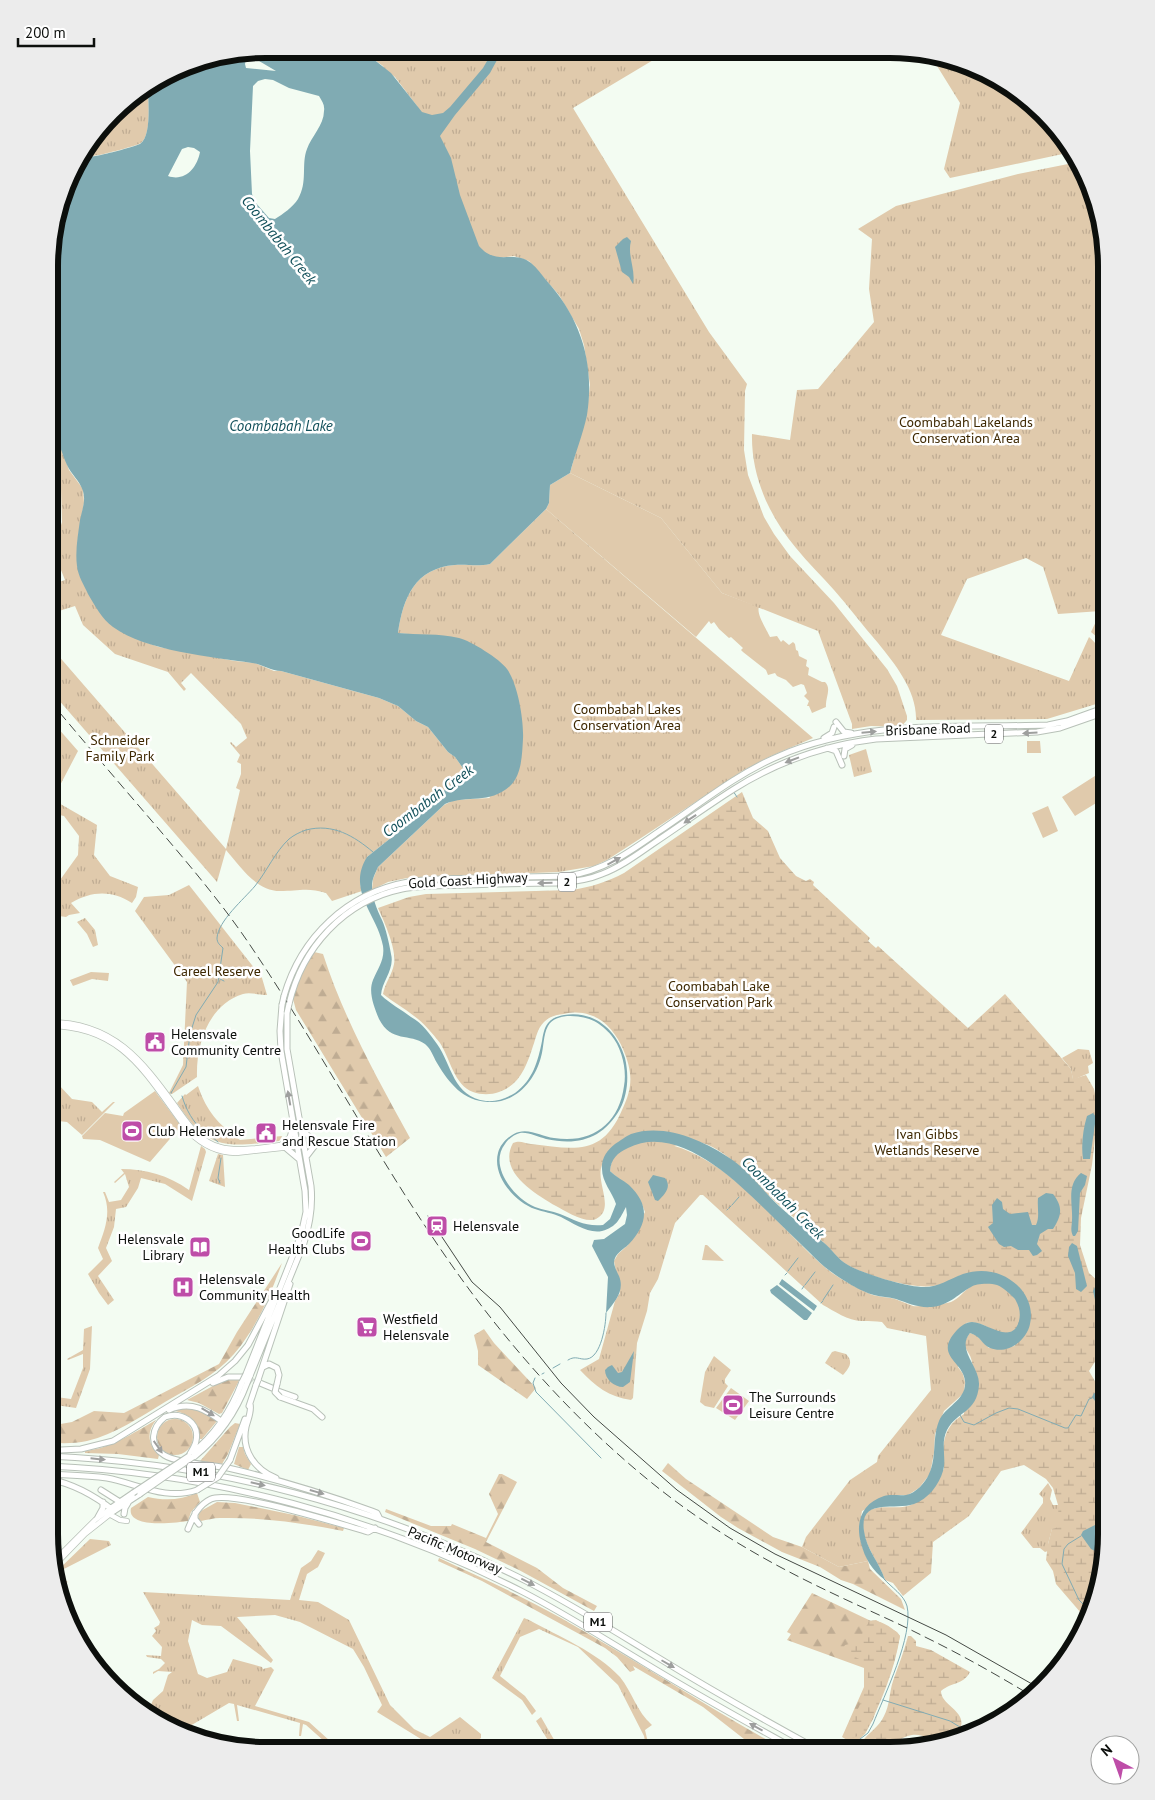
<svg xmlns="http://www.w3.org/2000/svg" width="1155" height="1800" font-family="'PT Sans',sans-serif">
  <style>
    .grass { fill: #e0caac }
    .forest { fill: url(#forest-firs) }
    .wetland { fill: url(#wetland-marsh) }
    .park { fill: url(#park-tufts) }
    .water { fill: #80abb3; fill-rule: evenodd }
    .lines { fill: none; stroke-linecap: round; stroke-linejoin: round }
    .stream { stroke: #80abb3; stroke-width: 1 }
    .highway-tunnel { stroke: #d0d8d0; stroke-width: 5; stroke-dasharray: 5 2.5; stroke-linecap: butt }
    .major-casing { stroke: #b8c1b8; stroke-width: 6 }
    .highway-casing { stroke: #b8c1b8; stroke-width: 7 }
    .major { stroke: #fff; stroke-width: 4.5 }
    .highway { stroke: #fff; stroke-width: 5 }
    .tram { stroke: #454a45; stroke-width: 1 }
    .rail { stroke: #454a45; stroke-width: 1; stroke-dasharray: 10 5; stroke-linecap: butt }
    .highway-bridge-casing { stroke: #b8c1b8; stroke-width: 7; stroke-linecap: butt }
    .highway-bridge { stroke: #fff; stroke-width: 5 }
    .oneway { fill: #9e9f9e }
    .labels { text-anchor: middle; stroke-width: 5; stroke-linejoin: round; paint-order: stroke }
    .shield { fill: #fff; stroke: #555755; stroke-width: 1 }
    .shield-label { font-size: 12px; font-weight: bold; fill: #0c0f0c }
    .park-label { font-size: 14px; fill: #3d2700; stroke: #fff }
    .street-label { font-size: 14px; fill: #0c0f0c; stroke: #fff }
    .poi-label { font-size: 14px; fill: #0c0f0c; stroke: #fff; text-anchor: start }
    .water-label { font-size: 15px; font-style: italic; fill: #12505a; stroke: #fff }
    .rim { fill: none; stroke: #0c0f0c; stroke-width: 6 }
  </style>
  <defs>
    <pattern id="forest-firs" width="22" height="20" patternUnits="userSpaceOnUse" patternTransform="scale(1.25)"><rect width="22" height="20" fill="#e0caac"/><path d="M5 1l3.5 6h-7zM16 11l3.5 6h-7z" fill="#bfac93"/></pattern>
    <pattern id="wetland-marsh" width="20" height="14" patternUnits="userSpaceOnUse" patternTransform="scale(1.25)"><rect width="20" height="14" fill="#e0caac"/><path d="M1 5h8M5 5V1M11 12h8M15 12V8" fill="none" stroke="#bfac93"/></pattern>
    <pattern id="park-tufts" width="24" height="20" patternUnits="userSpaceOnUse" patternTransform="scale(1.25)"><rect width="24" height="20" fill="#e0caac"/><path d="M3 7l-1-3M5 7V3M7 7l1-3M15 17l-1-3M17 17v-4M19 17l1-3" fill="none" stroke="#bfac93"/></pattern>
  </defs>
  <rect width="100%" height="100%" fill="#f3fcf2"/>
  <!-- grass -->
  <path class="grass" d="M570 473 661 518 722 593 759 607C756 614 767 630 770 637L777 636 781 642 783 640 789 645 793 642 795 644 796 650 798 651 799 656 807 660 806 666 809 668 808 675 822 682H825C832 689 825 698 826 707L812 713 809 706H807L809 701 804 696 807 693 804 685 801 684 793 687 786 680 777 676 775 673 768 675 766 670 743 652 741 650 743 648 731 637 729 638 719 629 714 622 711 624 709 621 696 637 546 509 549 503 550 485Z
    M1027 741H1040L1041 753H1027Z
    M1098 774 1106 786V797L1075 816 1062 797Z
    M1048 806 1058 831 1043 838 1032 813Z
    M155 1091 181 1126 150 1162 100 1140 83 1139 82 1136 105 1113 123 1116 124 1113Z
    M731 1388 749 1401 735 1420 716 1408Z"/>
  <!-- forest -->
  <path class="forest" d="M314 952 323 954C344 1019 377 1078 410 1138L386 1157 296 1010 293 999 300 977Z
    M282 1263C271 1294 256 1329 234 1354 216 1375 189 1388 165 1402 140 1417 116 1434 87 1441 75 1444 61 1443 49 1443V1426L72 1422 94 1411 124 1413 219 1364 237 1332Z
    M484 1329 494 1343 536 1388 527 1399 478 1365V1351L474 1335Z
    M240 1379 222 1413 219 1414 199 1403 187 1400 224 1380Z
    M186 1408C199 1409 206 1414 217 1421L202 1439H200C199 1423 191 1414 175 1411V1410Z
    M157 1437a18 18 0 1 1 36 0a18 18 0 1 1-36 0Z
    M156 1420C146 1433 148 1444 159 1455L158 1459 118 1454 85 1453V1451C112 1448 133 1433 156 1420Z
    M235 1423 240 1424 228 1454 222 1464 200 1461 230 1427Z
    M239 1447H243L245 1454 251 1464 248 1470 234 1464Z
    M668 1463 686 1479 773 1537 802 1547 839 1567 868 1561 870 1569 901 1599 905 1610 853 1584 841 1580 820 1567 782 1552 738 1528 721 1517 662 1471Z
    M499 1474H502L517 1482 486 1542 537 1568 563 1588 597 1606 594 1611 519 1570 475 1549 385 1512 386 1509 431 1526H451L452 1524 486 1538 498 1514 489 1494Z
    M197 1493 200 1502 191 1512 188 1521C176 1523 126 1529 131 1508L148 1497C165 1501 181 1500 197 1493Z
    M217 1502 235 1503 294 1515 344 1528 343 1531C303 1523 261 1517 220 1518 213 1518 207 1520 201 1521L198 1519 199 1512Z
    M439 1558C480 1577 522 1596 561 1618 637 1661 710 1709 787 1751H764L744 1739 703 1707 633 1666 635 1670 630 1672 617 1657 605 1648 482 1581 438 1561Z
    M812 1593 871 1621C880 1619 895 1629 900 1636L894 1662 873 1719 865 1734 854 1744 842 1737 864 1687V1668L787 1640 791 1634 787 1632Z"/>
  <!-- wetland -->
  <path class="wetland" d="M742 792 753 818 768 831 780 858 796 876 806 881 810 879 814 882 813 885 870 938 868 941 876 948 878 946 968 1028 1005 994 1071 1069 1073 1079 1086 1075 1094 1089 1097 1104 1106 1102V1111L1098 1112 1092 1165 1081 1218 1080 1245 1089 1273 1099 1282 1106 1283V1361L1098 1357 1089 1371 1100 1390 1106 1393V1549L1090 1617 1087 1620 1056 1584 1053 1571 1046 1560 1048 1544 1058 1505 1053 1488 1046 1479 1024 1465 1001 1471 969 1516 933 1542 931 1573 903 1596 893 1583 885 1580C880 1564 868 1551 864 1534 856 1494 895 1514 913 1504 920 1500 937 1476 944 1469 942 1446 942 1427 964 1414 965 1404 974 1370 972 1362 970 1349 958 1348 970 1333L976 1335 989 1348 1015 1346 961 1275C952 1280 943 1285 933 1286 910 1289 869 1276 849 1266 838 1260 832 1250 824 1243 805 1225 784 1211 766 1193 748 1175 720 1143 693 1141L602 1165C595 1182 616 1209 596 1219 586 1224 565 1211 556 1206 536 1194 497 1172 513 1143 520 1140 524 1143 531 1144 573 1149 602 1157 622 1110 633 1087 633 1073 623 1049 617 1035 605 1019 590 1015 581 1012 573 1012 564 1014 556 1015 550 1016 544 1022 537 1029 536 1038 533 1046 527 1065 520 1085 499 1092 491 1095 481 1095 473 1092 454 1085 450 1058 440 1043 432 1033 424 1023 414 1016 404 1008 393 1002 383 994 385 983 392 975 394 964 397 950 384 921 378 908L409 897 426 894 572 890C591 887 607 882 624 873Z
    M876 1620 897 1632 900 1636C895 1669 881 1702 866 1732L853 1738 851 1736 850 1728C855 1711 878 1678 863 1662 859 1657 847 1655 841 1652L845 1645 858 1642 869 1621Z
    M908 1636H911L916 1641V1646L931 1650 970 1672C962 1686 953 1681 941 1691 941 1706 968 1711 960 1729 949 1754 927 1732 912 1735 896 1737 872 1764 861 1743 868 1733 879 1727 884 1716 890 1705 889 1693 893 1681 898 1666 904 1652 908 1636Z"/>
  <!-- park -->
  <path class="park" d="M359 49 670 50 573 108 709 332 747 384 745 391 744 450 748 475 764 517 774 534 790 556 834 603 887 669 897 686 907 716V720L901 727 871 726 852 729V724L818 631 722 593 661 518 570 473 587 411 590 385 584 345 579 329 559 295 529 261 514 256 499 258 495 257 486 254 478 247 417 106 395 77 384 69 383 66Z
    M929 53C943 57 960 60 973 66 1013 84 1050 114 1072 152L950 178 944 169 960 103Z
    M148 87C148 100 152 134 141 143 136 146 111 152 104 154 94 156 86 156 78 161L122 103Z
    M1078 162 1090 182 1106 266V656L1098 638 1091 632 1101 611 1058 614 1043 567 1026 558 967 579 941 635 1069 681 1089 637C1108 652 1106 680 1106 701L1047 719 916 720C917 691 895 664 878 643 863 626 849 607 834 590 822 576 808 563 796 548 769 516 751 476 752 434L790 440 797 390 818 389 874 322 869 289 872 239 858 229 896 206 1018 174Z
    M50 432 61 446 69 470 83 489 84 503 78 537 77 566 142 641 159 647 235 661 255 663 274 671H281L379 698 398 706 416 721 428 727 448 752 455 757 465 771 461 777 421 809 412 821 367 857 360 884 362 891 332 901 326 893C308 887 298 891 280 891 256 891 240 866 226 850L217 882 50 690V646L226 849 240 790 236 788 241 774V764L237 762 240 755 230 743 231 742 236 747 247 738 241 724 191 673 181 683 186 689 184 691 168 672 115 654 83 625 75 606 59 611C57 601 50 595 50 585L65 580 53 550 62 522 61 489 50 472Z
    M546 509 813 738 771 756 744 770 638 840 607 860 594 866 559 872 407 878 388 882 372 890 373 879 378 867 444 805 454 800 490 798 418 635 398 633C403 598 415 568 455 565 468 564 476 567 490 564Z
    M50 719 78 751 56 793 50 790V768L53 767 50 742Z
    M866 749 872 772 854 777 849 755Z
    M50 798 97 825 94 855 110 876 138 887 136 897 132 903C111 890 92 891 71 903L80 913 69 915 66 917 52 915 50 926V894L78 855 79 836 64 816 50 813Z
    M189 885 262 978 267 995C260 995 250 992 243 994 208 1005 196 1045 197 1077L172 1094 169 1093 183 1065 187 982 135 911 144 897 169 895Z
    M85 918 95 930 98 945 93 947 87 934 77 922Z
    M91 972 109 973 108 981 92 979 73 986 70 980Z
    M1078 1049 1089 1050 1093 1063 1088 1066 1089 1073 1073 1080 1071 1069 1062 1058Z
    M58 1084 72 1099 92 1102 102 1112 113 1102H115L82 1135 67 1122 49 1120V1091Z
    M198 1086C207 1112 218 1124 240 1140L282 1136 281 1139 279 1141C226 1147 208 1151 177 1103L185 1094 186 1095Z
    M650 1141C725 1148 774 1224 827 1269 839 1279 856 1287 870 1294 877 1297 887 1297 895 1299 901 1301 907 1304 913 1306 920 1307 944 1304 951 1302 959 1299 964 1290 972 1286 988 1277 1016 1292 1020 1310 1022 1321 1014 1334 1001 1333 988 1331 984 1320 966 1323L958 1367 963 1374 965 1382 964 1393 944 1411 935 1434 934 1453 930 1474 919 1488 908 1495H897L862 1511C858 1534 859 1539 868 1561L839 1567 802 1547 806 1537 850 1480 877 1462 878 1456 931 1390 926 1336 887 1328 882 1322C875 1321 870 1321 863 1321 850 1322 834 1311 823 1305L703 1195H700L675 1223 658 1279 650 1293 647 1311 637 1343 633 1398 631 1400C609 1397 595 1386 580 1370L599 1359 615 1301 620 1293 614 1261 618 1254 628 1245 645 1212C637 1188 627 1187 610 1171 611 1151 633 1144 650 1141Z
    M201 1146 205 1149 206 1152 192 1201 165 1184 141 1178 138 1188 126 1207 116 1209 114 1227 106 1248 112 1261 98 1276 114 1300 108 1305 99 1293 88 1274 103 1259 98 1248C105 1229 112 1212 103 1192H105L109 1202 121 1200 129 1187 125 1174 115 1183 114 1182 124 1173 121 1169C146 1169 168 1175 189 1190Z
    M218 1154 223 1155 225 1187 209 1181Z
    M705 1245H707L724 1261 702 1260Z
    M92 1326 90 1369 76 1408 49 1404V1396L71 1399 83 1368V1354L68 1360 67 1359 83 1350 84 1329Z
    M835 1351 846 1354C854 1362 849 1368 843 1375L825 1363 832 1352Z
    M714 1356 731 1370 725 1379V1383L728 1386 714 1408 705 1406 700 1402 705 1372Z
    M1048 1483 1052 1490 1050 1499 1053 1505H1058L1059 1527 1052 1529 1048 1544V1551L1045 1552 1040 1548H1033L1021 1533 1043 1503V1498L1039 1494Z
    M90 1539 109 1541 111 1545 60 1571 57 1576 68 1582 66 1583 58 1578 56 1572Z
    M318 1550 325 1553 318 1567 307 1574 299 1600 318 1602 349 1620 390 1705 414 1729 430 1737 460 1717 481 1734V1738L471 1745 466 1746 429 1744 377 1712 382 1705 364 1667 353 1649 300 1622 275 1615 237 1617 273 1660 271 1663 221 1626 202 1625 192 1620 188 1641 198 1674 207 1678 227 1672 233 1659 262 1667 263 1669 271 1667 274 1670 255 1706 309 1722 340 1750H334L306 1725 303 1724 301 1736H299L300 1723 237 1705 239 1721H237L234 1704 229 1703 190 1726V1737L183 1735 147 1714 153 1700 163 1691 168 1675 172 1672 158 1671 153 1674V1672L159 1669 165 1663 161 1659 147 1657 146 1655 161 1656 162 1647 152 1636 156 1631 154 1628 159 1625 160 1622 143 1592 290 1600 301 1568 311 1561Z
    M524 1618 529 1620C558 1636 597 1652 620 1677 632 1692 637 1712 652 1725L645 1730 650 1751H647L644 1736 618 1685 578 1647 539 1629 520 1637 500 1676 525 1696 536 1711 532 1715 522 1700 492 1678Z
    M541 1717 560 1750H554L536 1721Z"/>
  <!-- water -->
  <path class="water" d="M265 49H358L372 58 391 73 422 112 432 115 443 113 450 107 483 68 494 49H503L490 73 455 115 440 136 451 158 460 195 479 246C497 267 513 249 531 263 537 268 542 275 546 280 581 318 595 364 587 415 583 434 575 454 570 473L550 485 549 503 546 509 490 564C476 567 468 564 455 565 415 568 403 598 398 633 418 635 439 633 459 638 471 641 500 659 507 669 518 684 524 721 523 739 522 754 522 775 510 786 489 805 468 794 445 804L378 867C375 874 372 879 372 886 372 897 377 910 382 920 386 929 389 943 391 954 395 969 382 981 381 995 390 1004 401 1009 411 1017 422 1023 430 1034 437 1044 452 1065 453 1097 486 1101 497 1102 506 1098 515 1093 533 1080 538 1061 542 1041 543 1035 544 1028 548 1023 552 1018 558 1016 564 1015 594 1010 617 1030 625 1058 629 1075 628 1094 620 1109 603 1139 578 1146 546 1139 538 1137 529 1132 520 1133 515 1134 508 1139 505 1144 488 1166 514 1198 535 1207 543 1210 552 1211 560 1214 575 1220 586 1227 603 1225L610 1219 616 1204C612 1192 602 1182 602 1169 601 1159 607 1150 615 1144 620 1141 626 1136 631 1134 664 1123 703 1140 731 1159 749 1171 763 1191 779 1206 793 1219 809 1230 823 1242 832 1249 838 1260 848 1265 864 1274 906 1287 924 1287 939 1287 949 1279 963 1274 984 1267 1006 1272 1021 1289 1029 1299 1033 1311 1030 1324 1027 1340 1008 1355 990 1348 982 1345 981 1336 970 1333 956 1350 980 1366 979 1385 977 1413 957 1411 947 1430 940 1444 947 1458 943 1471 939 1485 928 1499 914 1504 894 1511 859 1497 864 1531 866 1549 880 1563 885 1580 872 1570 865 1559 861 1543 855 1522 862 1503 884 1496 891 1494 899 1496 906 1495 916 1493 925 1483 929 1474 937 1458 932 1438 939 1421 945 1406 967 1400 965 1381 963 1361 933 1356 957 1330 961 1326 966 1322 972 1322 986 1322 1012 1346 1019 1321 1021 1313 1019 1306 1015 1299 1011 1295 1003 1287 997 1285 991 1283 976 1283 971 1287 957 1295 948 1306 931 1307 918 1308 908 1303 896 1299 889 1297 881 1297 874 1295 861 1292 841 1279 830 1271 823 1266 816 1259 810 1253 798 1241 786 1230 774 1218 740 1185 680 1122 628 1148 617 1153 611 1159 610 1171 616 1177 623 1180 629 1185 650 1205 648 1224 629 1244 623 1250 615 1253 614 1262 614 1266 617 1272 619 1276 625 1291 615 1301 606 1313L608 1277 592 1246 594 1240 604 1239 625 1224 627 1215 626 1207C620 1218 617 1227 602 1231 588 1234 573 1223 561 1217 553 1213 543 1212 535 1209 515 1202 492 1176 498 1153 500 1144 510 1134 519 1132 531 1129 543 1137 554 1138 592 1144 619 1124 624 1086 627 1070 622 1048 611 1035 607 1030 600 1024 594 1021 581 1015 556 1012 548 1026 543 1035 544 1047 541 1057 535 1081 515 1104 488 1102 463 1101 449 1083 437 1063 433 1056 431 1049 425 1044 410 1033 391 1043 379 1019 374 1007 368 992 373 980 378 968 385 960 383 946 378 915 346 891 367 857L412 821 421 809 461 777 465 771 455 757 448 752 428 727 416 721 398 706 379 698 281 671C271 671 262 664 252 663 212 657 146 651 113 627 102 619 95 606 88 594 84 585 78 576 77 566 75 551 78 535 80 520 82 510 86 501 83 491 80 481 71 474 67 465 61 452 61 443 50 432L51 237 71 169C82 156 86 158 101 155 110 153 133 147 140 144 152 136 148 100 148 87L183 65ZM247 54 276 71 246 68 245 64ZM265 79 273 80 289 88 319 96C322 101 325 105 324 111 324 125 311 137 307 149 301 164 308 182 298 199 293 207 283 214 275 219L269 218 255 202 252 194 250 151 253 86 258 81ZM188 147 194 148 200 152C197 168 185 182 168 176L182 149Z
    M627 237 631 241C627 255 636 270 633 284L629 277 622 272 615 247 623 239Z
    M1093 1113 1096 1117 1090 1159H1083C1081 1145 1083 1129 1087 1116Z
    M1081 1173 1087 1176 1085 1185 1080 1193 1078 1231 1075 1236H1073C1070 1230 1072 1226 1072 1220 1073 1204 1066 1185 1081 1173Z
    M653 1175 665 1178C672 1187 665 1194 658 1201L655 1200 648 1182Z
    M1046 1193 1053 1194C1063 1207 1062 1215 1053 1229H1048L1040 1234 1037 1244 1042 1251 1037 1255 1033 1256 1029 1250H1018L1011 1246 1004 1247 999 1244 988 1227 993 1223 992 1205 997 1198 1002 1202 1003 1209 1010 1214 1028 1212 1032 1225H1036C1040 1217 1037 1208 1038 1198Z
    M1072 1243 1077 1246 1087 1286 1081 1292 1076 1289 1075 1273 1068 1256 1069 1247Z
    M782 1279 817 1306 814 1311 779 1284Z
    M777 1285 812 1313 807 1320H804L771 1293 770 1290Z
    M1096 1285 1106 1286V1306L1095 1300 1093 1291Z
    M634 1351 630 1382 623 1387C614 1387 605 1379 605 1370L608 1367 612 1365 618 1373 622 1372Z
    M1094 1393 1106 1397V1415L1096 1406 1095 1401 1092 1397Z
    M1106 1503V1540L1095 1551 1091 1549 1081 1535 1083 1531 1095 1525 1098 1513Z"/>
  <g class="lines">
    <!-- stream -->
    <path class="stream" d="M733 791 737 797
      M220 979 224 981
      M171 1093 186 1067 190 1034 196 1015 218 982 223 948C220 945 217 943 217 938 218 921 244 899 255 886 267 871 275 852 289 839 294 835 300 832 306 830 333 823 354 836 373 852
      M182 1096C186 1110 193 1122 204 1132 208 1135 214 1138 218 1142
      M220 1183 218 1178 221 1158
      M732 1205 739 1197
      M729 1208 731 1206
      M727 1210 728 1209
      M788 1271 798 1258
      M785 1275 787 1273
      M805 1285 815 1272
      M802 1289 804 1286
      M823 1300 833 1285
      M821 1303 823 1301
      M568 1360C576 1355 579 1360 587 1359 601 1357 606 1325 606 1313
      M553 1368 560 1364
      M542 1374 544 1373
      M535 1378 533 1383 536 1392 601 1458
      M960 1415 964 1422 974 1425 996 1413 1009 1408 1018 1409 1065 1428H1068L1076 1415 1081 1416 1089 1399 1092 1398
      M1081 1536 1068 1544 1064 1549 1062 1564 1079 1600 1091 1612
      M883 1700 950 1721 973 1735
      M844 1751 868 1733 873 1724C884 1696 914 1635 907 1606 904 1595 891 1587 884 1579"/>
    <!-- highway-tunnel -->
    <path class="highway-tunnel" d="M252 1380 253 1381"/>
    <!-- major casing -->
    <g class="major-casing">
      <path id="major" d="M49 1022C113 1022 142 1060 176 1107 188 1124 199 1141 220 1147 240 1153 278 1145 299 1142
        M49 1026C126 1026 148 1079 189 1132 202 1145 218 1153 236 1153L300 1146
        M109 1514 120 1520 127 1521
        M54 1561 95 1520 111 1508
        M55 1565 85 1534 114 1511
        M72 1629 83 1644 95 1668"/>
    </g>
    <!-- highway casing -->
    <g class="highway-casing">
      <path id="highway" d="M836 722 844 732 851 733
        M824 738 832 733 834 727
        M827 748 836 751 842 765
        M844 756 845 749 852 745
        M284 996C301 937 347 893 408 882 429 878 451 879 473 878 504 877 536 877 568 876 605 870 628 853 658 832 697 806 736 774 779 756 864 719 958 728 1048 725L1067 721 1106 707
        M289 1004C302 948 344 901 402 889 422 885 443 886 463 885 494 884 526 883 558 883 573 882 588 880 602 874 621 867 638 854 654 843 681 825 707 806 734 789 777 762 825 745 876 739L1037 732 1060 728 1106 712
        M302 1130 313 1140
        M283 1144 290 1137 293 1128
        M286 1148 299 1159
        M306 1157 316 1144
        M263 1367 269 1364 277 1368 279 1375 277 1384
        M246 1374 301 1235 306 1212 305 1191 281 1051 280 1031 282 1005
        M250 1376 304 1243C310 1224 313 1206 311 1186L287 1049V1013
        M258 1380 290 1284
        M213 1383 228 1377H242
        M260 1383 272 1388
        M278 1391 295 1397
        M280 1397 313 1409 322 1417
        M250 1404C252 1411 248 1419 246 1427 241 1450 255 1470 276 1478
        M249 1406 256 1385
        M169 1410C191 1400 207 1410 225 1424
        M191 1454C215 1435 231 1411 242 1382
        M49 1455 61 1450 81 1449 113 1441 218 1376 235 1361 248 1345 272 1300
        M49 1456C215 1463 378 1506 526 1581 571 1604 614 1631 657 1657 711 1690 766 1721 821 1751
        M189 1456C191 1451 195 1447 196 1441 200 1422 181 1411 165 1417 152 1427 148 1445 164 1455 176 1463 212 1465 228 1468 277 1479 325 1494 372 1511L377 1513 380 1519
        M194 1457C219 1437 236 1413 247 1383
        M230 1460 245 1419
        M49 1466C214 1473 376 1517 523 1592 564 1613 603 1638 643 1662 694 1693 746 1722 799 1751
        M49 1474C68 1475 88 1475 107 1478 138 1484 166 1501 197 1490
        M49 1479C74 1484 94 1495 114 1511L140 1494
        M101 1490 120 1502
        M111 1508 133 1493
        M195 1513V1519L199 1524
        M124 1514 125 1508 128 1503
        M98 1517 103 1508V1502
        M188 1529C193 1517 198 1505 211 1499 232 1490 341 1524 368 1532L375 1528"/>
    </g>
    <!-- major -->
    <use href="#major" class="major"/>
    <!-- highway -->
    <use href="#highway" class="highway"/>
    <!-- tram -->
    <path class="tram" d="M428 1216 472 1282 500 1307 561 1383 594 1417 677 1490 730 1528 775 1554 946 1635 1039 1688"/>
    <!-- rail -->
    <path class="rail" d="M50 701C85 743 121 785 157 827 191 867 225 907 254 951 323 1054 381 1165 453 1267 510 1348 579 1425 657 1487 711 1530 772 1565 834 1594 865 1609 896 1622 925 1637 962 1655 997 1675 1032 1696"/>
    <!-- highway-bridge casing -->
    <g class="highway-bridge-casing">
      <path id="highway-bridge" d="M282 1005 284 996
        M287 1013 289 1004
        M242 1382 246 1374
        M247 1383 250 1376
        M277 1384 275 1392 280 1397
        M256 1385 258 1380
        M197 1490 218 1477 230 1460
        M133 1493 189 1456
        M140 1494 193 1457"/>
    </g>
    <!-- highway-bridge -->
    <use href="#highway-bridge" class="highway-bridge"/>
  </g>
  <!-- one-way arrows -->
  <defs><path id="oneway-solid" d="M-6-.8H1V-3.2L6.5 0L1 3.2V.8H-6Z" transform="scale(1.25)"/></defs>
  <g class="oneway">
    <use href="#oneway-solid" transform="translate(869 732) rotate(-5)"/>
    <use href="#oneway-solid" transform="translate(1030 733) rotate(176)"/>
    <use href="#oneway-solid" transform="translate(792 760) rotate(159)"/>
    <use href="#oneway-solid" transform="translate(690 819) rotate(146)"/>
    <use href="#oneway-solid" transform="translate(614 861) rotate(-29)"/>
    <use href="#oneway-solid" transform="translate(545 883) rotate(179)"/>
    <use href="#oneway-solid" transform="translate(289 1098) rotate(-100)"/>
    <use href="#oneway-solid" transform="translate(208 1412) rotate(31)"/>
    <use href="#oneway-solid" transform="translate(158 1447) rotate(55)"/>
    <use href="#oneway-solid" transform="translate(98 1459) rotate(6)"/>
    <use href="#oneway-solid" transform="translate(258 1484) rotate(13)"/>
    <use href="#oneway-solid" transform="translate(317 1492) rotate(16)"/>
    <use href="#oneway-solid" transform="translate(528 1582) rotate(27)"/>
    <use href="#oneway-solid" transform="translate(668 1664) rotate(30)"/>
    <use href="#oneway-solid" transform="translate(756 1727) rotate(-151)"/>
  </g>
  <!-- icons -->
  <defs>
    <g id="civic-square" transform="scale(1.125)"><rect x="-9" y="-9" width="18" height="18" rx="4" fill="#be4da8" stroke="#fff"/><path d="M-.6-6.5H3V-4.5H.6V-3L4-1V1h2V6H-6V1h2V-1L-.6-3ZM-1.2 2.5V6h2.4V2.5Z" fill="#fff"/></g>
    <g id="stadium-square" transform="scale(1.125)"><rect x="-9" y="-9" width="18" height="18" rx="4" fill="#be4da8" stroke="#fff"/><path d="M0-5a6.5 5 0 1 0 0 10a6.5 5 0 1 0 0-10ZM-3.5-1.8h7v3.6h-7Z" fill="#fff"/></g>
    <g id="station-square" transform="scale(1.125)"><rect x="-9" y="-9" width="18" height="18" rx="4" fill="#be4da8" stroke="#fff"/><path d="M-3-6H3Q5-6 5-4V2Q5 4 3 4L4.5 6H3L1.5 4h-3L-3 6H-4.5L-3 4Q-5 4-5 2V-4Q-5-6-3-6ZM-3.5-4v3h7v-3ZM-3.5 1v1.5H-2V1ZM2 1v1.5H3.5V1Z" fill="#fff"/></g>
    <g id="library-square" transform="scale(1.125)"><rect x="-9" y="-9" width="18" height="18" rx="4" fill="#be4da8" stroke="#fff"/><path d="M-6-4Q-3-5.5-.7-3.5V5Q-3 3-6 4ZM6-4Q3-5.5 .7-3.5V5Q3 3 6 4Z" fill="#fff"/></g>
    <g id="hospital-square" transform="scale(1.125)"><rect x="-9" y="-9" width="18" height="18" rx="4" fill="#be4da8" stroke="#fff"/><path d="M-5-5h3v3.5h4V-5h3V5h-3V1.5h-4V5h-3Z" fill="#fff"/></g>
    <g id="supermarket-square" transform="scale(1.125)"><rect x="-9" y="-9" width="18" height="18" rx="4" fill="#be4da8" stroke="#fff"/><path d="M-6-5.5h2.5l.6 2H6L4.5 2H-2.5L-4.4-4H-6ZM-1.5 3.2a1.3 1.3 0 1 0 .1 0ZM3 3.2a1.3 1.3 0 1 0 .1 0Z" fill="#fff"/></g>
  </defs>
  <g fill-rule="evenodd">
    <use href="#civic-square" x="155" y="1042"/>
    <use href="#stadium-square" x="132" y="1131"/>
    <use href="#civic-square" x="266" y="1133"/>
    <use href="#station-square" x="437" y="1226"/>
    <use href="#stadium-square" x="361" y="1241"/>
    <use href="#library-square" x="200" y="1247"/>
    <use href="#hospital-square" x="183" y="1287"/>
    <use href="#supermarket-square" x="367" y="1327"/>
    <use href="#stadium-square" x="733" y="1405"/>
  </g>
  <g class="labels">
    <!-- shield labels -->
    <g class="shield">
      <rect x="985" y="724.5" width="18" height="19" rx="4"/>
      <rect x="558" y="872.5" width="18" height="19" rx="4"/>
      <rect x="187" y="1462.5" width="28" height="19" rx="4"/>
      <rect x="584" y="1612.5" width="28" height="19" rx="4"/>
    </g>
    <g class="shield-label">
      <text x="994" y="738">2</text>
      <text x="567" y="886">2</text>
      <text x="201" y="1476">M1</text>
      <text x="598" y="1626">M1</text>
    </g>
    <!-- park labels -->
    <g class="park-label">
      <text x="966" y="427">Coombabah Lakelands<tspan x="966" dy="16">Conservation Area</tspan></text>
      <text x="627" y="714">Coombabah Lakes<tspan x="627" dy="16">Conservation Area</tspan></text>
      <text x="120" y="745">Schneider<tspan x="120" dy="16">Family Park</tspan></text>
      <text x="217" y="976">Careel Reserve</text>
      <text x="719" y="991">Coombabah Lake<tspan x="719" dy="16">Conservation Park</tspan></text>
      <text x="927" y="1139">Ivan Gibbs<tspan x="927" dy="16">Wetlands Reserve</tspan></text>
    </g>
    <!-- street labels -->
    <g class="street-label">
      <text transform="translate(928 729) rotate(-2)" y="5">Brisbane Road</text>
      <text transform="translate(468 880) rotate(-3)" y="5">Gold Coast Highway</text>
      <text transform="translate(455 1550) rotate(23)" y="5">Pacific Motorway</text>
    </g>
    <!-- poi labels -->
    <g class="poi-label">
      <text x="171" y="1039">Helensvale<tspan x="171" dy="16">Community Centre</tspan></text>
      <text x="282" y="1130">Helensvale Fire<tspan x="282" dy="16">and Rescue Station</tspan></text>
      <text x="148" y="1136">Club Helensvale</text>
      <text x="453" y="1231">Helensvale</text>
      <text x="345" y="1238" text-anchor="end">GoodLife<tspan x="345" dy="16">Health Clubs</tspan></text>
      <text x="184" y="1244" text-anchor="end">Helensvale<tspan x="184" dy="16">Library</tspan></text>
      <text x="199" y="1284">Helensvale<tspan x="199" dy="16">Community Health</tspan></text>
      <text x="383" y="1324">Westfield<tspan x="383" dy="16">Helensvale</tspan></text>
      <text x="749" y="1402">The Surrounds<tspan x="749" dy="16">Leisure Centre</tspan></text>
    </g>
    <!-- water labels -->
    <g class="water-label">
      <text transform="translate(279 240) rotate(51)" y="5">Coombabah Creek</text>
      <text x="281" y="431">Coombabah Lake</text>
      <text transform="translate(428 801) rotate(-37)" y="5">Coombabah Creek</text>
      <text transform="translate(783 1198) rotate(45)" y="5">Coombabah Creek</text>
    </g>
  </g>
  <!-- crop -->
  <path d="M0 0H1155V1800H0ZM266 58H890A208 208 0 0 1 1098 266V1534A208 208 0 0 1 890 1742H266A208 208 0 0 1 58 1534V266A208 208 0 0 1 266 58Z" fill="#ececec" fill-rule="evenodd"/>
  <path class="rim" d="M266 58H890A208 208 0 0 1 1098 266V1534A208 208 0 0 1 890 1742H266A208 208 0 0 1 58 1534V266A208 208 0 0 1 266 58Z"/>
  <!-- north arrow -->
  <g transform="translate(1115 1760) rotate(319)"><circle r="24" fill="#ffffff" stroke="#9e9f9e"/>
  <path d="M0-4L9 19L0 12L-9 19Z" fill="#be4da8"/>
  <text y="-8" font-size="14" font-weight="bold" text-anchor="middle" fill="#0c0f0c">N</text>
  </g>
  <!-- scale -->
  <path d="M18 38v8h76v-8" fill="none" stroke="#0c0f0c" stroke-width="2.5"/>
  <text x="25" y="38" font-size="15" fill="#0c0f0c" stroke="#ffffff" stroke-width="4" paint-order="stroke">200 m</text>
</svg>
